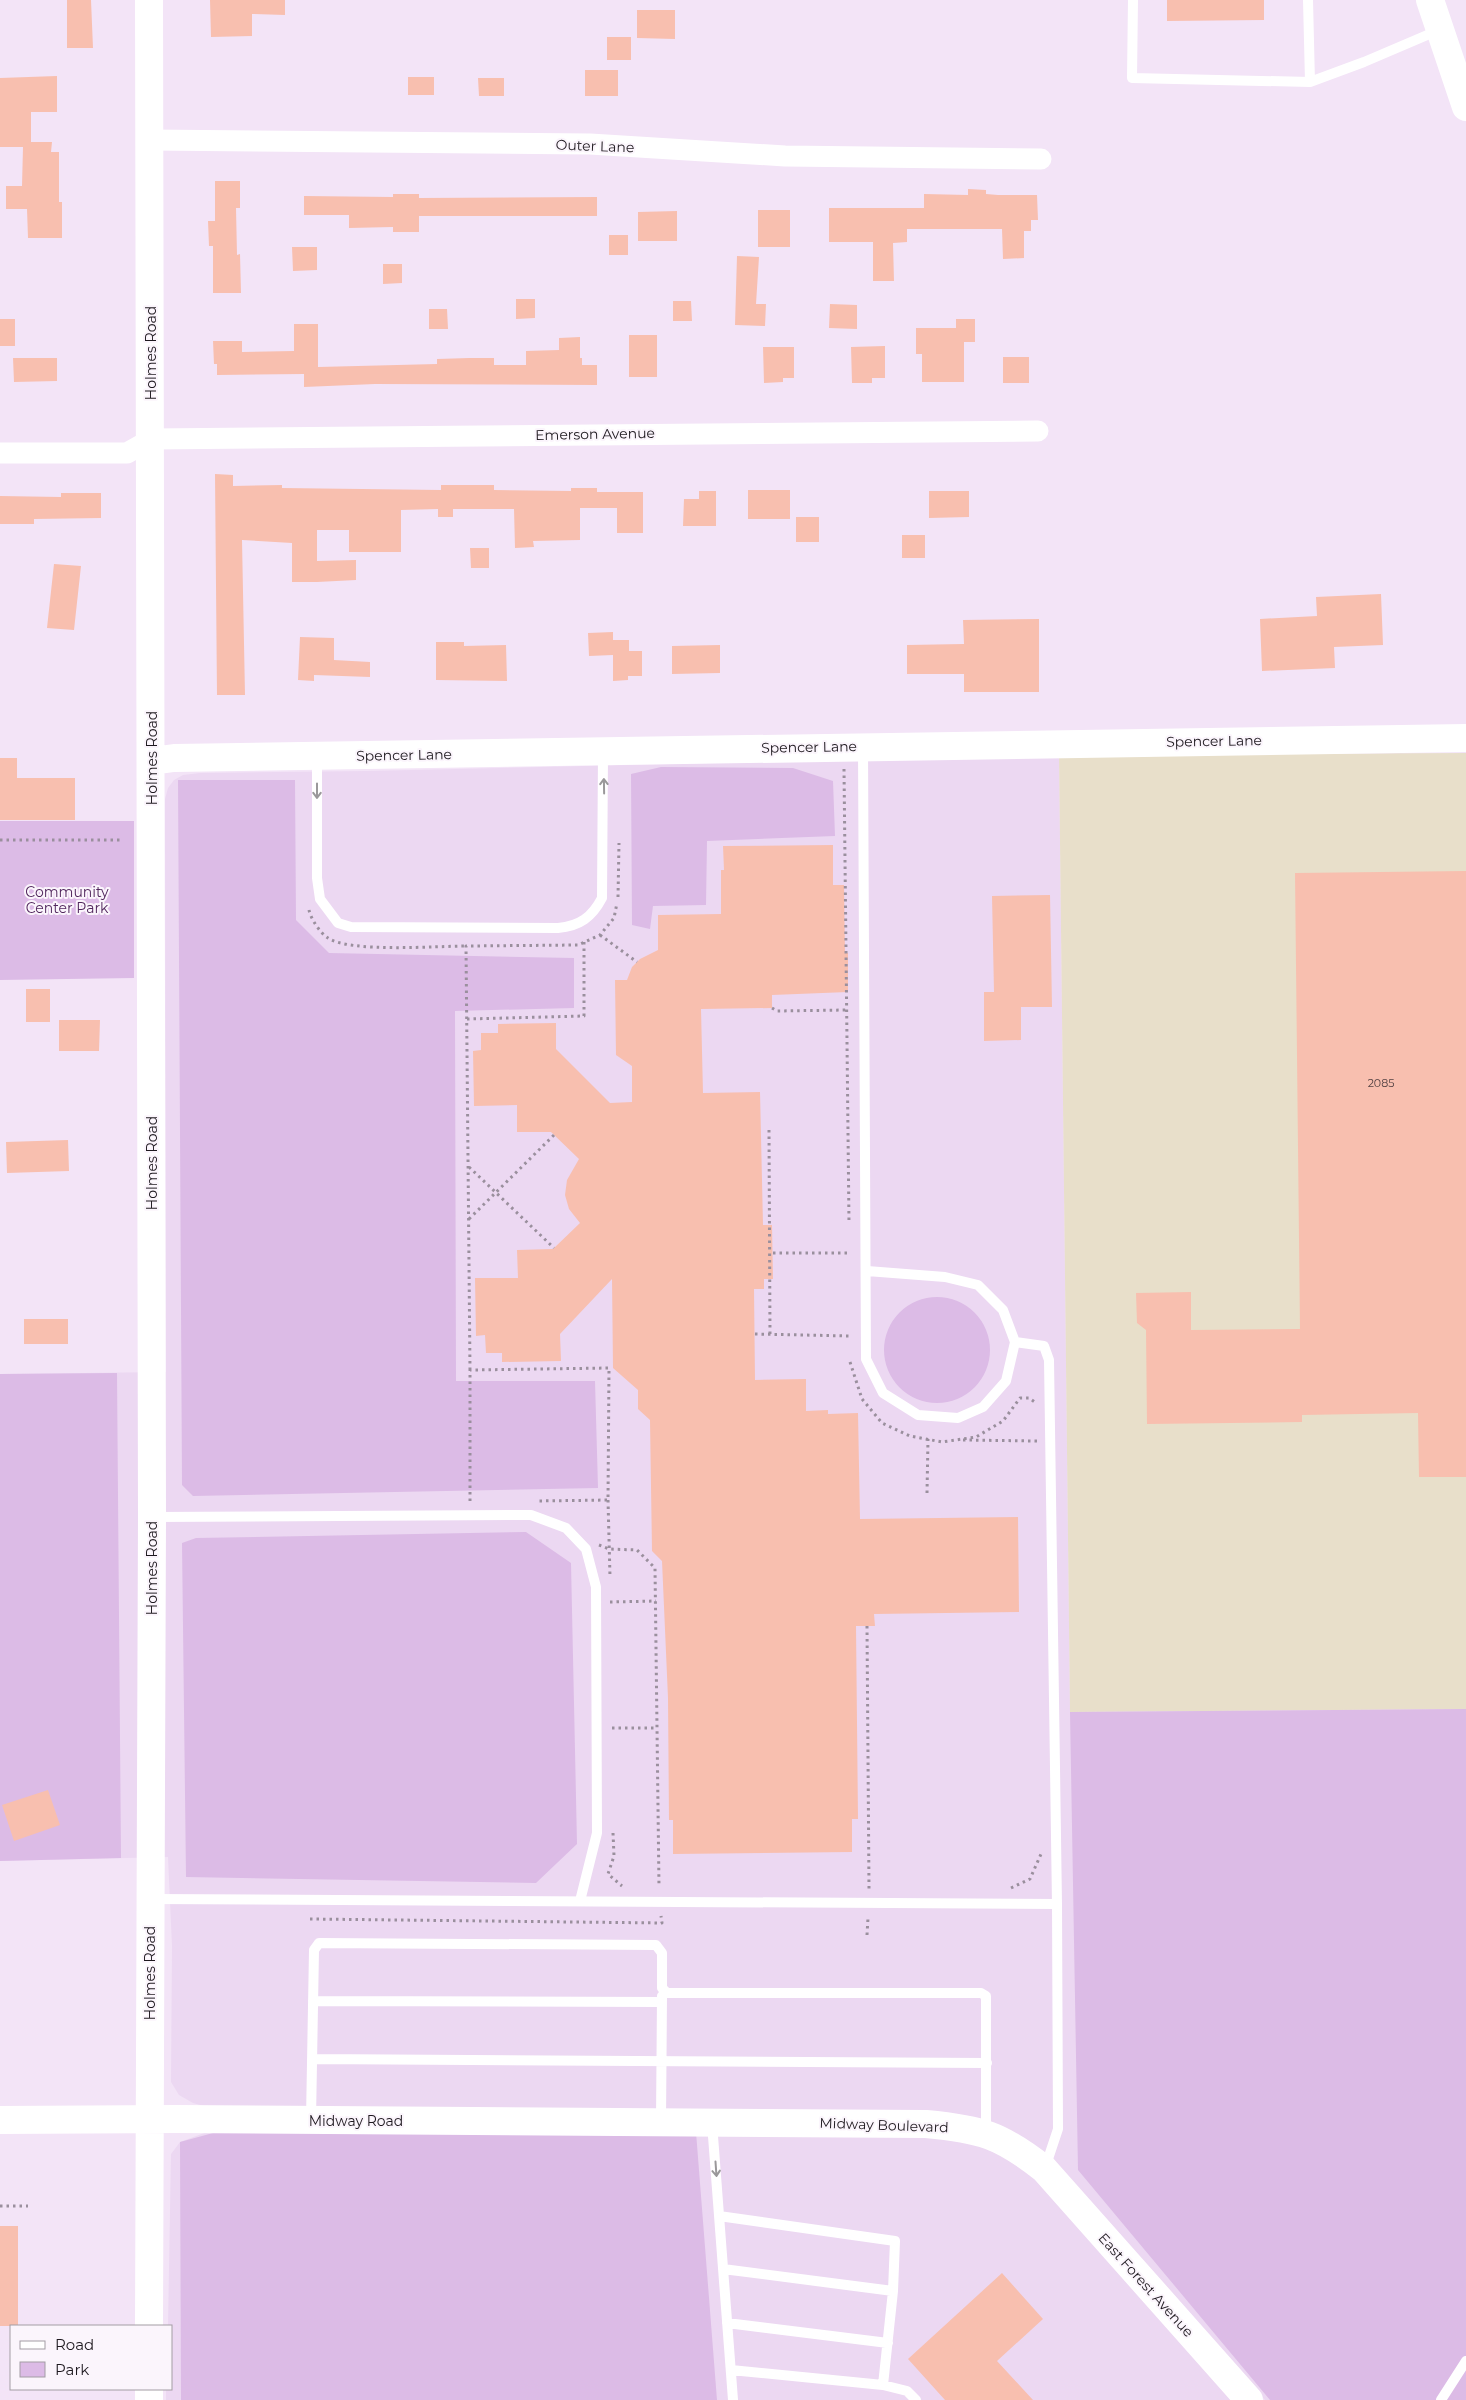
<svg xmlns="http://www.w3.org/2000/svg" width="1466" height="2400" font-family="Montserrat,sans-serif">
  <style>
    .built { fill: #ecd8f2 }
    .industrial { fill: #e8dfca }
    .green { fill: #dcbbe6 }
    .building { fill: #f8bfaf }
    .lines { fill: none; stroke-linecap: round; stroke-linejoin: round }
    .path { stroke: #9a8f9d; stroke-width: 3; stroke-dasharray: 2.5 4; stroke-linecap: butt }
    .lane { stroke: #fff; stroke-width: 10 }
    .street { stroke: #fff; stroke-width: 21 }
    .secondary { stroke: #fff; stroke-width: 28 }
    .primary { stroke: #fff; stroke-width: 28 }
    .oneway { stroke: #9a989a }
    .labels { text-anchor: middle; stroke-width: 4; stroke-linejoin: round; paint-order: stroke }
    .number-label { font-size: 11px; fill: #544243 }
    .street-label { font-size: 14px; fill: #1e191f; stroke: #fbf5fc }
    .park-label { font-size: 14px; fill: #51275d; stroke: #fbf5fc }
  </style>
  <rect width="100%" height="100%" fill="#f3e4f7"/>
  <!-- built -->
  <path class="built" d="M1059 755 1070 1712 1466 1709V2400H1265L1163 2282 1056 2166 999 2128 211 2108 193 2103 179 2095 171 2082 172 1946 168 1857 0 1861V1374L166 1372 165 826V799L168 788 174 780 183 775 200 773 367 771Z
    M207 2132 874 2133 971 2141 1025 2167 1234 2400H166V2389H171V2326H168L171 2154 180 2142Z"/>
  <!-- industrial -->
  <path class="industrial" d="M1466 753V1709L1070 1712 1059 755Z"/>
  <!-- green -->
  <path class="green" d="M661 767 793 768 833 781 835 836 707 841 706 905 653 906 650 929 632 925 631 774Z
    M178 780H295L296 920 329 953 574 958V1008L455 1011 456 1381H595L598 1488 193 1496 182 1485Z
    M0 821H134V978L0 980Z
    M884 1350a53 53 0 1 1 106 0a53 53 0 1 1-106 0Z
    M117 1373 121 1858 0 1861V1374Z
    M526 1532 571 1563 577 1844 536 1883 186 1877 182 1543 196 1538Z
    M1466 1709V2400H1270L1078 2170 1070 1712Z
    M224 2130 696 2132 717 2400H181L180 2142Z"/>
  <!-- building -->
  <path class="building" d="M67 0H91L93 48H67Z
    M210 0H285V15L252 14V36L211 37Z
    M1167 0H1264V20L1167 21Z
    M637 10H675V39L637 38Z
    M607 37H631V60H607Z
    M585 70H618V96H585Z
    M57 76V112H31V142H52L51 152H59V202H62V238H28L27 209H6V186H22L23 147H0V78Z
    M408 77H434V95H408Z
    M478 78H504V96H479Z
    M215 181H240V208H236L237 255 240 254 241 293H213V246H209L208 221H215Z
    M968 189 986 190V194L998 195H1037L1038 220H1031V231H1024V258L1003 259 1002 229H907V242L893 243 894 281H873V242H829V208H924V194L968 195Z
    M393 194H419V198L597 197V216H419V232H393V227L349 228V215H304V196L393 197Z
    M758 210H790V247H758Z
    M677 211V241H638V212Z
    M609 235H628V255H609Z
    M292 247H317V270L293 271Z
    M737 256 759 257 756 304H766L765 326 735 325Z
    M383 264H402V283L383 284Z
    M516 299H535V318L516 319Z
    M673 301H691L692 321H673Z
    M830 304 857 305V329L829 328Z
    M429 309H447L448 329H429Z
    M0 319H15V346H0Z
    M956 319H975V342H964V382H922V354H916V328H956Z
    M294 324H318V367L437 364V359L469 358H494V365H526V351L559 350V338L580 337V358H582V365H597V385L375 384 304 387V374L217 375V364H214L213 341H242V352L294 351Z
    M629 335H657V377H629Z
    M885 346V378H872V383H852L851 347Z
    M763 347H794V378H783V382L764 383Z
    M1003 357H1029V383H1003Z
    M13 358H57V381L14 382Z
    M215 474 233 475V486L282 485V488L441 490V485H494V490L571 491V488H597V492H643V533H617V508H580V540L533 541 534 547 515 548 514 509H453V517H438V509L401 510V552H349V530H317V561L356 560V580L317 582H292V543L242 540 245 695H217Z
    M748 490H790V519H748Z
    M699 491H716V526H683L684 499H699Z
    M929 491H969V517L929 518Z
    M61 493H101V518L34 519V524H0V496L61 497Z
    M796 517H819V542H796Z
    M902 535H925V558H902Z
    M470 548H489V568H471Z
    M54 564 81 566 74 630 47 628Z
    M1381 594 1383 645 1334 647 1335 668 1262 671 1260 619 1317 616 1316 597Z
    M1039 619V692H964V674H907V645L964 644 963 620Z
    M613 632V640H629V651H642V676H628V680L613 681V655L589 656 588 633Z
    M300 637 334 638V660L370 662V677L314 675V681L298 680Z
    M436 642H464V646L506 645 507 681 436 680Z
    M720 645V673L672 674V646Z
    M0 758H17V778H75V820H0Z
    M833 845V885H844L845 953H848V992L772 995V1008L701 1009 703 1093 760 1092 763 1225H772L773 1279H764V1289H754L755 1380 806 1379V1411L828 1410V1414L858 1413 860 1519 1018 1517 1019 1612 874 1614 875 1626H856L858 1819H852V1852L673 1854V1820H669L668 1698 662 1561 652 1551 650 1420 638 1409V1390L613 1368 612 1279 560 1334 561 1361 502 1362V1353H486L485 1335 476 1336 475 1278H518L517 1250 553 1249 580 1223 569 1209 565 1195 567 1180 579 1159 551 1132H517V1105L474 1106 473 1051 481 1050V1033H498V1024L556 1023V1049L610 1103 632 1102V1066L616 1055 615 980H627L632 967 640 959 658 950V915L721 914V870H724L723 846Z
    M1466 871V1477H1419L1418 1413 1302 1415V1422L1147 1424 1146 1330 1137 1323 1136 1293 1191 1292V1330L1300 1329 1295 873Z
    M1050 895 1052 1007H1021V1040L984 1041V992H994L992 896Z
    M26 989H50V1022H26Z
    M59 1020H100L99 1051H59Z
    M68 1140 69 1171 7 1173 6 1142Z
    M24 1319H68V1344H24Z
    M48 1790 60 1825 14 1841 2 1805Z
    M0 2226H18V2326H0Z
    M1002 2273 1043 2319 997 2361 1033 2400H945L908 2359Z"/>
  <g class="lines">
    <!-- path -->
    <path class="path" d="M844 769 849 1223
      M0 840H123
      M618 897 619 843
      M309 910C311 919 320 933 328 938 350 953 437 946 466 946
      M600 935 637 962
      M772 1008 777 1011 846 1010
      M467 1019 584 1016V942
      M769 1130 770 1335
      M469 1167 554 1248
      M469 1219 554 1135
      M773 1253H849
      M755 1334 850 1336
      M850 1362 862 1399 882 1423 910 1436 942 1442 976 1437 1003 1421 1020 1398H1029L1036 1403
      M470 1370 466 946 578 945 600 935 614 918 617 903
      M963 1440 1037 1441
      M927 1493 928 1439
      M608 1500 610 1577
      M470 1501V1370L609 1368 608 1500 537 1501
      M599 1545 609 1549 637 1550 655 1568 659 1887
      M610 1602 656 1601
      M867 1626 869 1889
      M612 1728H657
      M613 1833 614 1856 608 1874 622 1886
      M1011 1888 1030 1879 1041 1854
      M310 1919 662 1923 661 1916
      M867 1935 868 1918
      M0 2206H28"/>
    <!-- lane -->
    <path class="lane" d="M1133 0 1132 78 1310 82 1364 62 1439 30
      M1308 0 1310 82
      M863 748 866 1359 883 1393 918 1415 958 1418 983 1407 1006 1381 1015 1342 1003 1310 978 1285 945 1277 867 1271
      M317 757V878L320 899 338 923 351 927 558 928C580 926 592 917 602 898L603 754
      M1015 1342 1044 1346 1049 1360 1057 1904 1058 2129 1045 2168
      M154 1517 531 1515 566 1528 586 1549 596 1587 597 1833 580 1901
      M151 1899 1057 1904
      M313 2001 662 2002
      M312 2059 987 2063
      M311 2119 314 1950 319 1943 656 1945 662 1953V1988L667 1993H981L986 1996V2132
      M661 2121 662 1996
      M712 2123 733 2400
      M719 2216 895 2241 893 2291 883 2385
      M723 2269 893 2291
      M727 2323 888 2343
      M731 2370 883 2385 907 2391 916 2400
      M1441 2400 1466 2361"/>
    <!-- street -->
    <path class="street" d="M150 140 590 144 785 156 1041 159
      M0 453H127L152 439 1038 431"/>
    <!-- secondary -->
    <path class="secondary" d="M152 761 174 758 1466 738
      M0 2120 175 2119 926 2124C981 2129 1001 2135 1044 2169L1249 2400
      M149 2326 152 1517 149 0
      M149 2389V2400"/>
    <!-- primary -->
    <path class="primary" d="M1430 0 1466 107"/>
  </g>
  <!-- one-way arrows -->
  <defs><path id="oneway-shaft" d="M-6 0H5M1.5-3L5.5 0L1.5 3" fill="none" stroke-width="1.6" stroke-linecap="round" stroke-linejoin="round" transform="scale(1.25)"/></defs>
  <g class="oneway">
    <use href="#oneway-shaft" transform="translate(604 786) rotate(-91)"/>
    <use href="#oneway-shaft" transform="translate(317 791) rotate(90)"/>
    <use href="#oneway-shaft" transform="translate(716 2169) rotate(86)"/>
  </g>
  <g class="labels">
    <!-- number labels -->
    <g class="number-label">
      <text x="1381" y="1087">2085</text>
    </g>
    <!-- street labels -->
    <g class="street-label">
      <text transform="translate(595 146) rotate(2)" y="5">Outer Lane</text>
      <text transform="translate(151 353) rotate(-90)" y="5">Holmes Road</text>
      <text transform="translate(595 434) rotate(-1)" y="5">Emerson Avenue</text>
      <text transform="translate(1214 741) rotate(-1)" y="5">Spencer Lane</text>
      <text transform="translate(809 747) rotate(-1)" y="5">Spencer Lane</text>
      <text transform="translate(404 755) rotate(-1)" y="5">Spencer Lane</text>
      <text transform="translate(152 758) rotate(-90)" y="5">Holmes Road</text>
      <text transform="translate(152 1163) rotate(-90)" y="5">Holmes Road</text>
      <text transform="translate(152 1568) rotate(-90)" y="5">Holmes Road</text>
      <text transform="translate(150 1973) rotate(-90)" y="5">Holmes Road</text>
      <text x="356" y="2126">Midway Road</text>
      <text transform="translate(884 2125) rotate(2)" y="5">Midway Boulevard</text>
      <text transform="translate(1146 2285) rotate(48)" y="5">East Forest Avenue</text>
    </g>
    <!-- park labels -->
    <g class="park-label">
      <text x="67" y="897">Community<tspan x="67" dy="16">Center Park</tspan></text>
    </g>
  </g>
  <!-- legend -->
  <rect x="10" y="2325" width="162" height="65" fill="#fbf5fc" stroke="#a39da4"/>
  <rect x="20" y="2341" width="25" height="8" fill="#ffffff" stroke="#a39da4"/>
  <text x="55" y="2350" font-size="15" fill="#1e191f">Road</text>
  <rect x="20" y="2362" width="25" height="15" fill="#dcbbe6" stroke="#a39da4"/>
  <text x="55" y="2375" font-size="15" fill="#1e191f">Park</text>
</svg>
